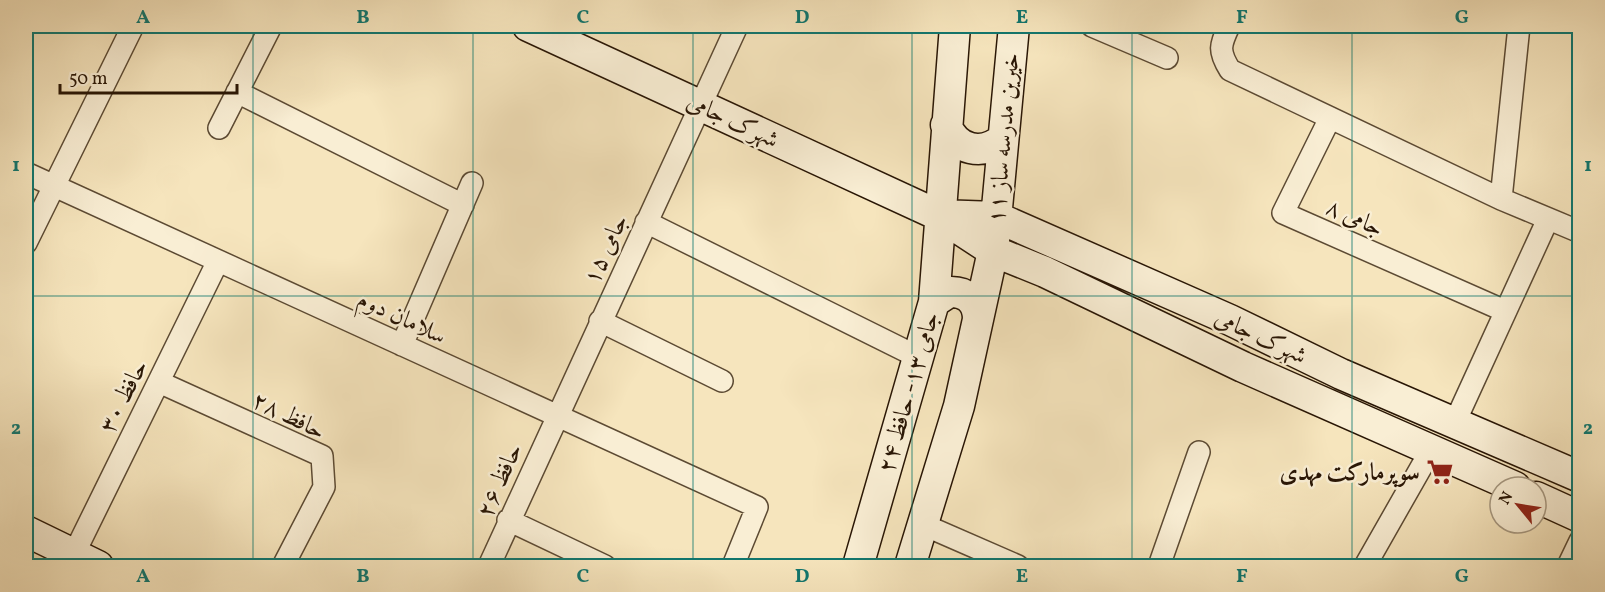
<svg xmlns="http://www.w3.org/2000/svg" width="1605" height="592" font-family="Vollkorn,Amiri,serif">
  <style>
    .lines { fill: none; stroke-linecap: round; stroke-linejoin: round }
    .street-casing { stroke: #5c4a33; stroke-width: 24 }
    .secondary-casing { stroke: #291605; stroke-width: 33 }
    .street { stroke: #f9eed4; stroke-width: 21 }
    .secondary { stroke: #f9eed4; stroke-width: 30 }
    .grid { fill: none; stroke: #0f766e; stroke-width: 1.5; stroke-opacity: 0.55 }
    .labels { text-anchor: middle; stroke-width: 5; stroke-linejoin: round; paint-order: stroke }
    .street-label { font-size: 24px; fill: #291605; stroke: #f9eed4 }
    .poi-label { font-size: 24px; font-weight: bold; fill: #291605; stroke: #f9eed4; text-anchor: end }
    .neatline { fill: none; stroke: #0f766e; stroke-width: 2 }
    .grid-label { font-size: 20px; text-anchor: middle; font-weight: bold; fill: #0f766e }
  </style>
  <rect width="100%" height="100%" fill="#f6e5bd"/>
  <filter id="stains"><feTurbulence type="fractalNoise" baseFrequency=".00333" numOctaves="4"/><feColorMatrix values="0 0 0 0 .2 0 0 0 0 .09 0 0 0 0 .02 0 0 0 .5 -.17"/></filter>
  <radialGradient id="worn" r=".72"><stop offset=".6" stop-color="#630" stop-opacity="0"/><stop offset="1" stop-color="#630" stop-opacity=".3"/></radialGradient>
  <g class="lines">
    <!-- street casing -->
    <g class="street-casing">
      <path id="street" d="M1092 26 1167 58
        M1229 26C1220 45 1218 51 1230 70L1501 199 1580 232
        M237 92 463 205
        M1330 118 1283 213 1505 311
        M219 128 271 26
        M26 173 757 507 733 566
        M1501 199 1519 26
        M646 222 918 357
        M26 243 133 26
        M600 321 722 381
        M402 345 472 183
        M159 382 322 456 324 487 283 566
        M1455 422 1548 219
        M508 520 605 566
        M924 525 1018 566
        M68 566 218 261
        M489 566 737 26
        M1159 566 1199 452
        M1365 566 1431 450
        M1568 566 1580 541"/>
    </g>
    <!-- secondary casing -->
    <g class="secondary-casing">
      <path id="secondary" d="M528 26 938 215 993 251 1045 272 1243 367 1515 487
        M946 125C957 151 982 156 1003 139
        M938 215 996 217 1230 320 1341 374 1580 477
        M934 302 949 292C966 291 978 301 978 319
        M1536 497 1580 517
        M26 531 98 566
        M858 566 934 302 955 26
        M910 566 959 406 993 251 1014 26"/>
    </g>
    <!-- street -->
    <use href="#street" class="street"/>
    <!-- secondary -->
    <use href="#secondary" class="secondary"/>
  </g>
  <!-- grid -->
  <path class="grid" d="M253 26V566M473 26V566M693 26V566M912 26V566M1132 26V566M1352 26V566M26 296H1580"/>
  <!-- icons -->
  <defs>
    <g id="supermarket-bare" transform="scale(2.07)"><path d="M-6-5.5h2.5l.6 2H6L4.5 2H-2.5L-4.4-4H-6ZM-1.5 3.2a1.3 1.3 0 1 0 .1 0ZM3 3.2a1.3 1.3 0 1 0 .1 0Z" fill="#8f2418" stroke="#f9eed4" stroke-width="2.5" paint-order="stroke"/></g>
  </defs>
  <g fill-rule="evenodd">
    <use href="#supermarket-bare" x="1440" y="472"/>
  </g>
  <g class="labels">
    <!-- street labels -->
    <g class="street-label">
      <text transform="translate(733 120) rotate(25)" y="8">شهرک جامی</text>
      <text transform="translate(1003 138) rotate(-85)" y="8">۱۱ خیرین مدرسه ساز</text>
      <text transform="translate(1355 217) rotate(24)" y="8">۸ جامی</text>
      <text transform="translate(605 249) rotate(-65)" y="8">۱۵ جامی</text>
      <text transform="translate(402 317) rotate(25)" y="8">سلامان دوم</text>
      <text transform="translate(1261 336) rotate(25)" y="8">شهرک جامی</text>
      <text transform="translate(908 392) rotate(-74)" y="8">جامی ۱۳- حافظ ۲۴</text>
      <text transform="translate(123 396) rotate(-63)" y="8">۳۰ حافظ</text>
      <text transform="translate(289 415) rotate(26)" y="8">حافظ ۲۸</text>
      <text transform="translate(499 480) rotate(-66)" y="8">حافظ ۲۶</text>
    </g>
    <!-- poi labels -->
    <g class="poi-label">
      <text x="1420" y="480">سوپرمارکت مهدی</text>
    </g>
  </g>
  <!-- margin -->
  <rect width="1605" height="592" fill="none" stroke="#f6e5bd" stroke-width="66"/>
  <!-- north arrow -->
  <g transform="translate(1518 505) rotate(300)"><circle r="28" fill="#f9eed4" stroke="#a69881" stroke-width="1.5"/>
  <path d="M0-4.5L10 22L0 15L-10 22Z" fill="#8f2418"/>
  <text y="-9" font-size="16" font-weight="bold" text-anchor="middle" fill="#291605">N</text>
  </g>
  <!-- scale -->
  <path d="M60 84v9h177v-9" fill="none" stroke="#291605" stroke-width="3"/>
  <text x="69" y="84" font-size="18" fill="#291605" stroke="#f9eed4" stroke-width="4.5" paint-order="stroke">50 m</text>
  <rect x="33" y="33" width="1539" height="526" class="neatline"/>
  <g class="grid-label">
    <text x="143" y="23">A</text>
    <text x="363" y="23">B</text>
    <text x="583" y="23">C</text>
    <text x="802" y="23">D</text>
    <text x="1022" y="23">E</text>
    <text x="1242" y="23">F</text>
    <text x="1462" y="23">G</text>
    <text x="16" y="171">1</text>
    <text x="1588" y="171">1</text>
    <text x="16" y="434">2</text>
    <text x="1588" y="434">2</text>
    <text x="143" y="582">A</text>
    <text x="363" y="582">B</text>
    <text x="583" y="582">C</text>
    <text x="802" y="582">D</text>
    <text x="1022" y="582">E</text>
    <text x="1242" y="582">F</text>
    <text x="1462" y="582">G</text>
  </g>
  <rect width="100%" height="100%" filter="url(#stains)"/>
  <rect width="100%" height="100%" fill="url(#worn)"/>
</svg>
